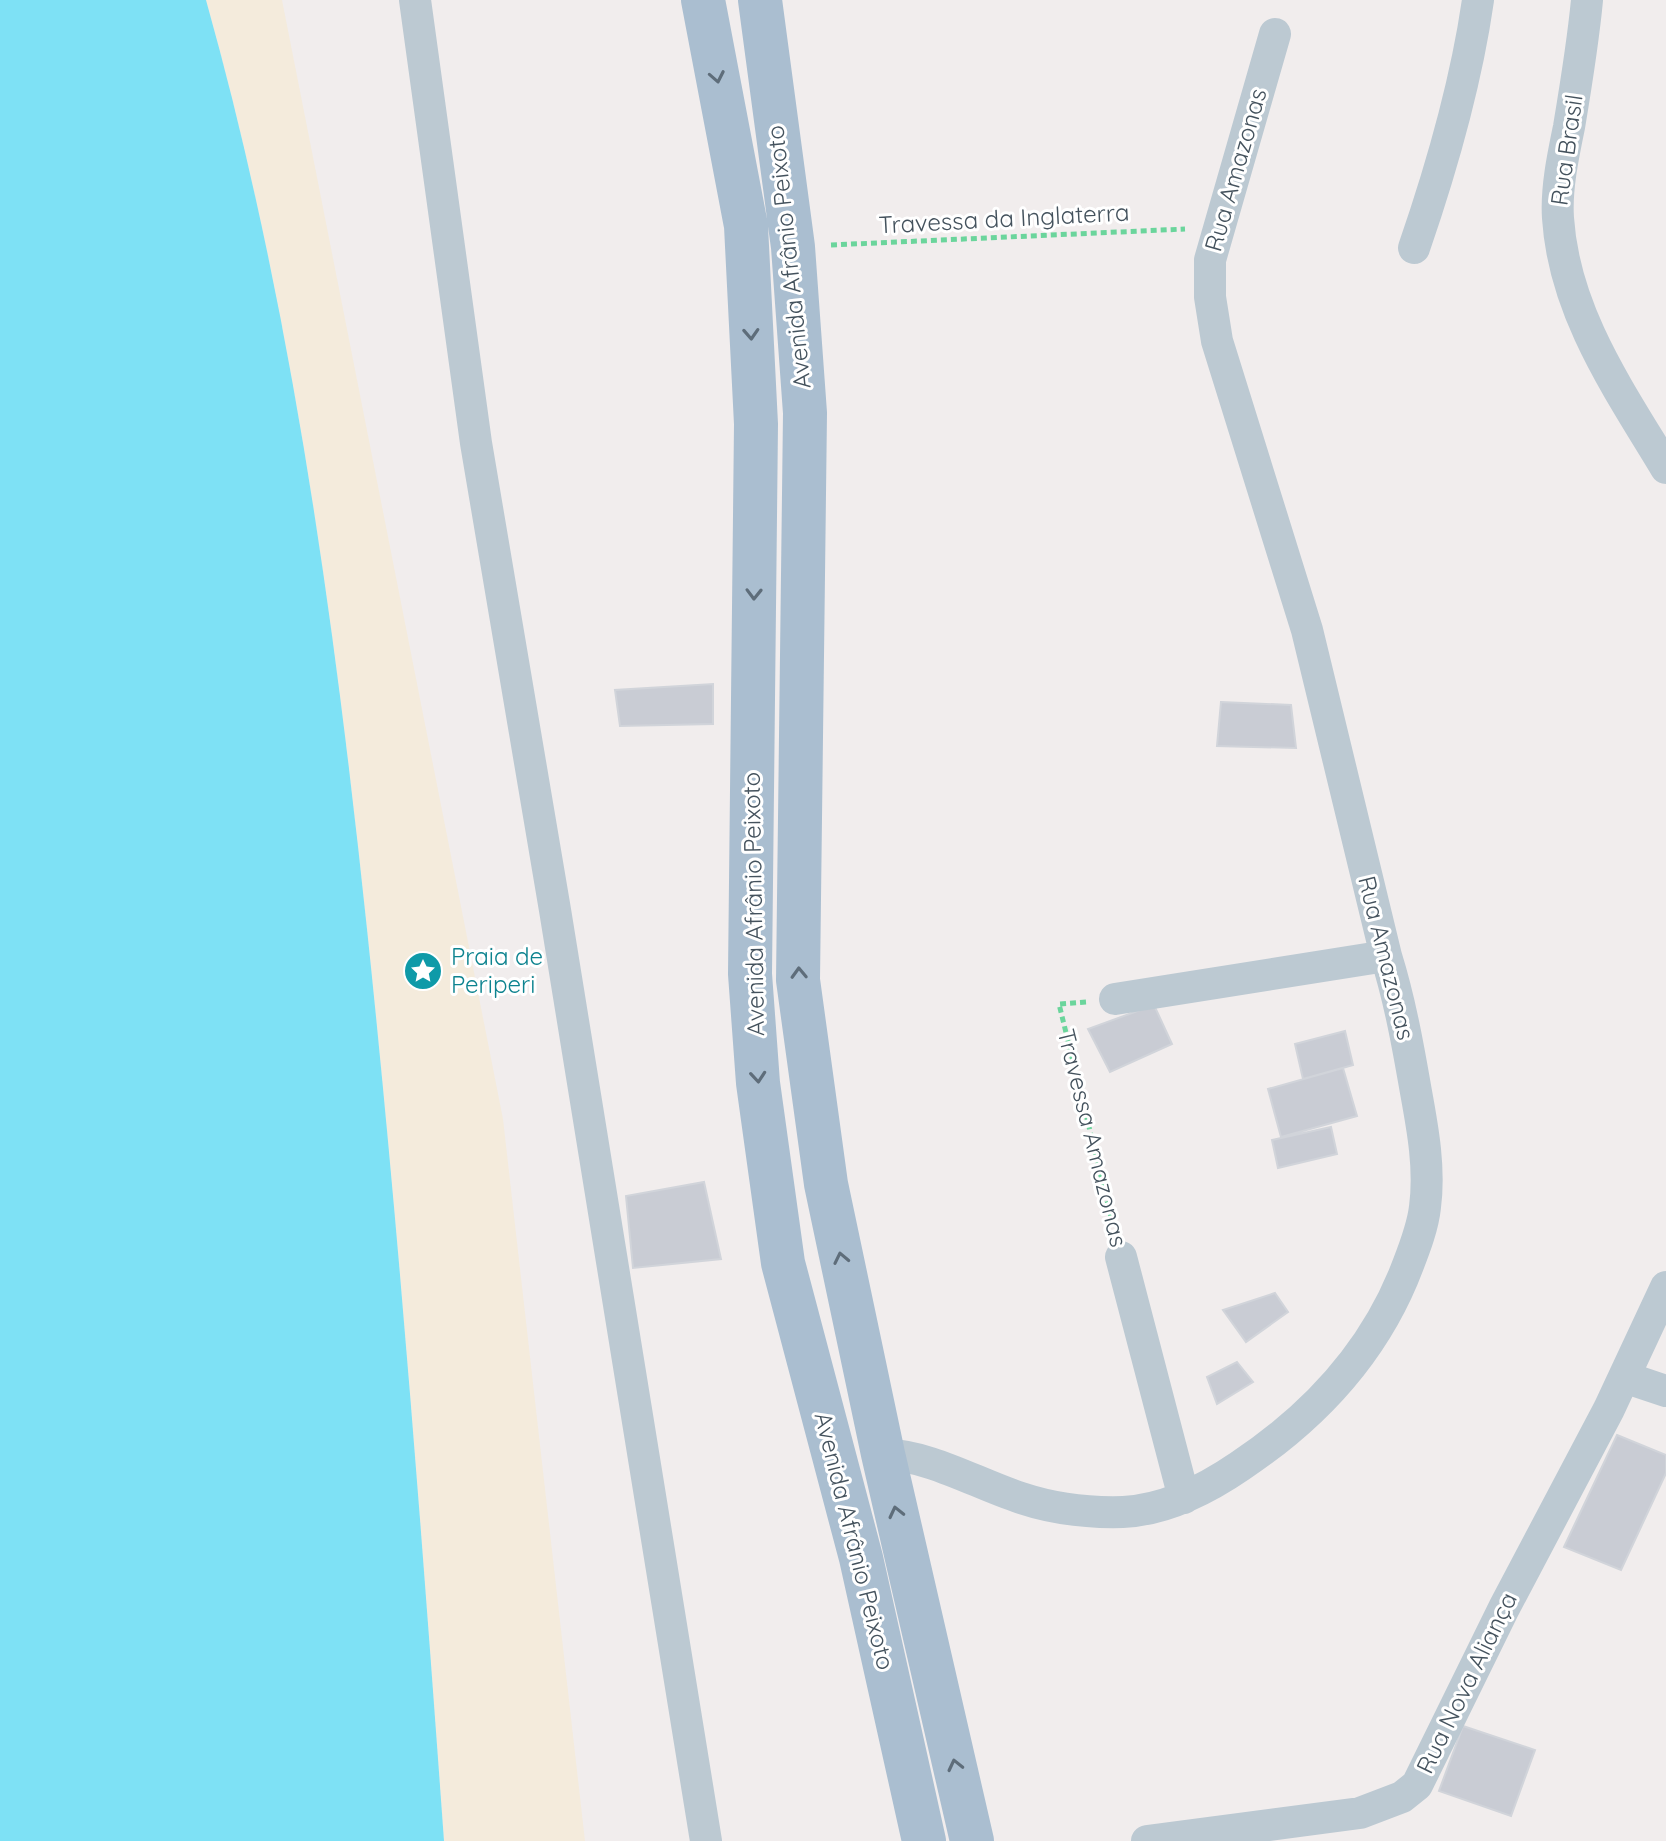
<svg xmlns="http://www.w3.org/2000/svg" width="1666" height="1841" font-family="Quicksand,sans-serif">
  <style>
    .sand { fill: #f4ebdc }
    .water { fill: #7ee1f5 }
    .building { fill: #c9ccd4; stroke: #d1d4da; stroke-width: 2 }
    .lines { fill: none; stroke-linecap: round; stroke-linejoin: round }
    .path { stroke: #6bd59c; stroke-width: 5; stroke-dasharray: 6 4; stroke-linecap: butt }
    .minor { stroke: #bcc9d2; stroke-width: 32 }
    .primary { stroke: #aabed0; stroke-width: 44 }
    .oneway { stroke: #5e6d7a }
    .labels { text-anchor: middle; stroke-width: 6; stroke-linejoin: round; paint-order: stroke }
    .street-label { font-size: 24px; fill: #44525d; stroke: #fff }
    .culture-label { font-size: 24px; fill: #0d838f; stroke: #fff; text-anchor: start }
  </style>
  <rect width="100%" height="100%" fill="#f1eded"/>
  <!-- sand -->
  <path class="sand" d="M206 0H282L503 1119 585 1841H444C422 1537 399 1232 367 929 334 617 291 303 206 0Z"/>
  <!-- water -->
  <path class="water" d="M0 0H206C291 303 334 617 367 929 399 1232 422 1537 444 1841H0Z"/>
  <!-- building -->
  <path class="building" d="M713 684V724L620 726 615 690Z
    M1221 702 1291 705 1296 748 1217 746Z
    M1154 1005 1172 1044 1110 1072 1088 1029Z
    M1345 1031 1353 1065 1303 1079 1295 1044Z
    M1343 1068 1357 1116 1281 1137 1268 1089Z
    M1331 1127 1337 1154 1278 1168 1272 1140Z
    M704 1182 721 1259 633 1268 626 1196Z
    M1275 1293 1288 1312 1246 1342 1223 1310Z
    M1237 1362 1253 1382 1217 1404 1207 1377Z
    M1617 1435 1666 1455V1473L1621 1570 1564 1547Z
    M1463 1726 1535 1750 1511 1816 1439 1791Z"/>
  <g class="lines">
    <!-- path -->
    <path class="path" d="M831 245 1185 229
      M1086 1002 1059 1004 1114 1229"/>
    <!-- minor -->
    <path class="minor" d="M415 0 476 443 555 910 706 1841
      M1587 0C1583 43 1576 85 1569 127 1563 156 1556 189 1558 218 1564 312 1619 390 1666 468
      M1414 248C1442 167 1466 84 1478 0
      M1115 999 1386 956
      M1121 1257 1184 1498
      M1624 1377 1666 1391
      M883 1454C932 1456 975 1483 1021 1498 1054 1509 1088 1513 1123 1512 1166 1510 1205 1490 1240 1466 1315 1416 1376 1350 1408 1265 1415 1247 1423 1226 1425 1207 1430 1169 1423 1130 1416 1092 1408 1046 1400 1001 1386 956L1307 630 1217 341 1210 297V260L1275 34
      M1147 1841 1360 1813 1402 1797 1417 1785 1504 1608 1609 1409 1666 1287"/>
    <!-- primary -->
    <path class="primary" d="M703 0 746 226 756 424 750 974 758 1083 783 1263 861 1558 924 1841
      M760 0 793 247 805 413 798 980 826 1184 883 1454 972 1841"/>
  </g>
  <!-- one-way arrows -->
  <defs><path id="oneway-chevron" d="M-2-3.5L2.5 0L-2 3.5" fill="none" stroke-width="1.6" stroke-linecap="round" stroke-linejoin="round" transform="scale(2)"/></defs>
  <g class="oneway">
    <use href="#oneway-chevron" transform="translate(717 77) rotate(79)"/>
    <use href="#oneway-chevron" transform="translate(751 334) rotate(87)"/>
    <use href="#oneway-chevron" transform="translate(754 594) rotate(91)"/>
    <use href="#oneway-chevron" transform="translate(799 973) rotate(-92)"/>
    <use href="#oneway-chevron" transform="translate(758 1077) rotate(85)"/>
    <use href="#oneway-chevron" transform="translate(841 1258) rotate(-102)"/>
    <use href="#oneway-chevron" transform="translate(896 1512) rotate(-103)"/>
    <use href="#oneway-chevron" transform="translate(955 1765) rotate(-103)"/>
  </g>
  <!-- icons -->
  <defs>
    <g id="sight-disc" transform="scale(2)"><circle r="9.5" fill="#0f9aa8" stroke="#fff"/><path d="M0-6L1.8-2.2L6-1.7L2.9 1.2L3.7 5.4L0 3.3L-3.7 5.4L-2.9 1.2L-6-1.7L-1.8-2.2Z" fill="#fff"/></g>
  </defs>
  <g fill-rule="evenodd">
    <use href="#sight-disc" x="423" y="971"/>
  </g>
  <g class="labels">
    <!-- street labels -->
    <g class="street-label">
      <text transform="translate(1567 150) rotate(-82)" y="8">Rua Brasil</text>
      <text transform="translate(1236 170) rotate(-74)" y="8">Rua Amazonas</text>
      <text transform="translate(1004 219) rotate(-3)" y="8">Travessa da Inglaterra</text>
      <text transform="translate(789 257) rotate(-96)" y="8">Avenida Afrânio Peixoto</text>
      <text transform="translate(754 904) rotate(-91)" y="8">Avenida Afrânio Peixoto</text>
      <text transform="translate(1386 958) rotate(76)" y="8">Rua Amazonas</text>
      <text transform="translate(1092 1138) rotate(76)" y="8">Travessa Amazonas</text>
      <text transform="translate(854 1541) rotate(76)" y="8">Avenida Afrânio Peixoto</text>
      <text transform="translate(1467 1683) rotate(-64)" y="8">Rua Nova Aliança</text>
    </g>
    <!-- culture labels -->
    <g class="culture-label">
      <text x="451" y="965">Praia de<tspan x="451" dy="28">Periperi</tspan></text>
    </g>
  </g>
</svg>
